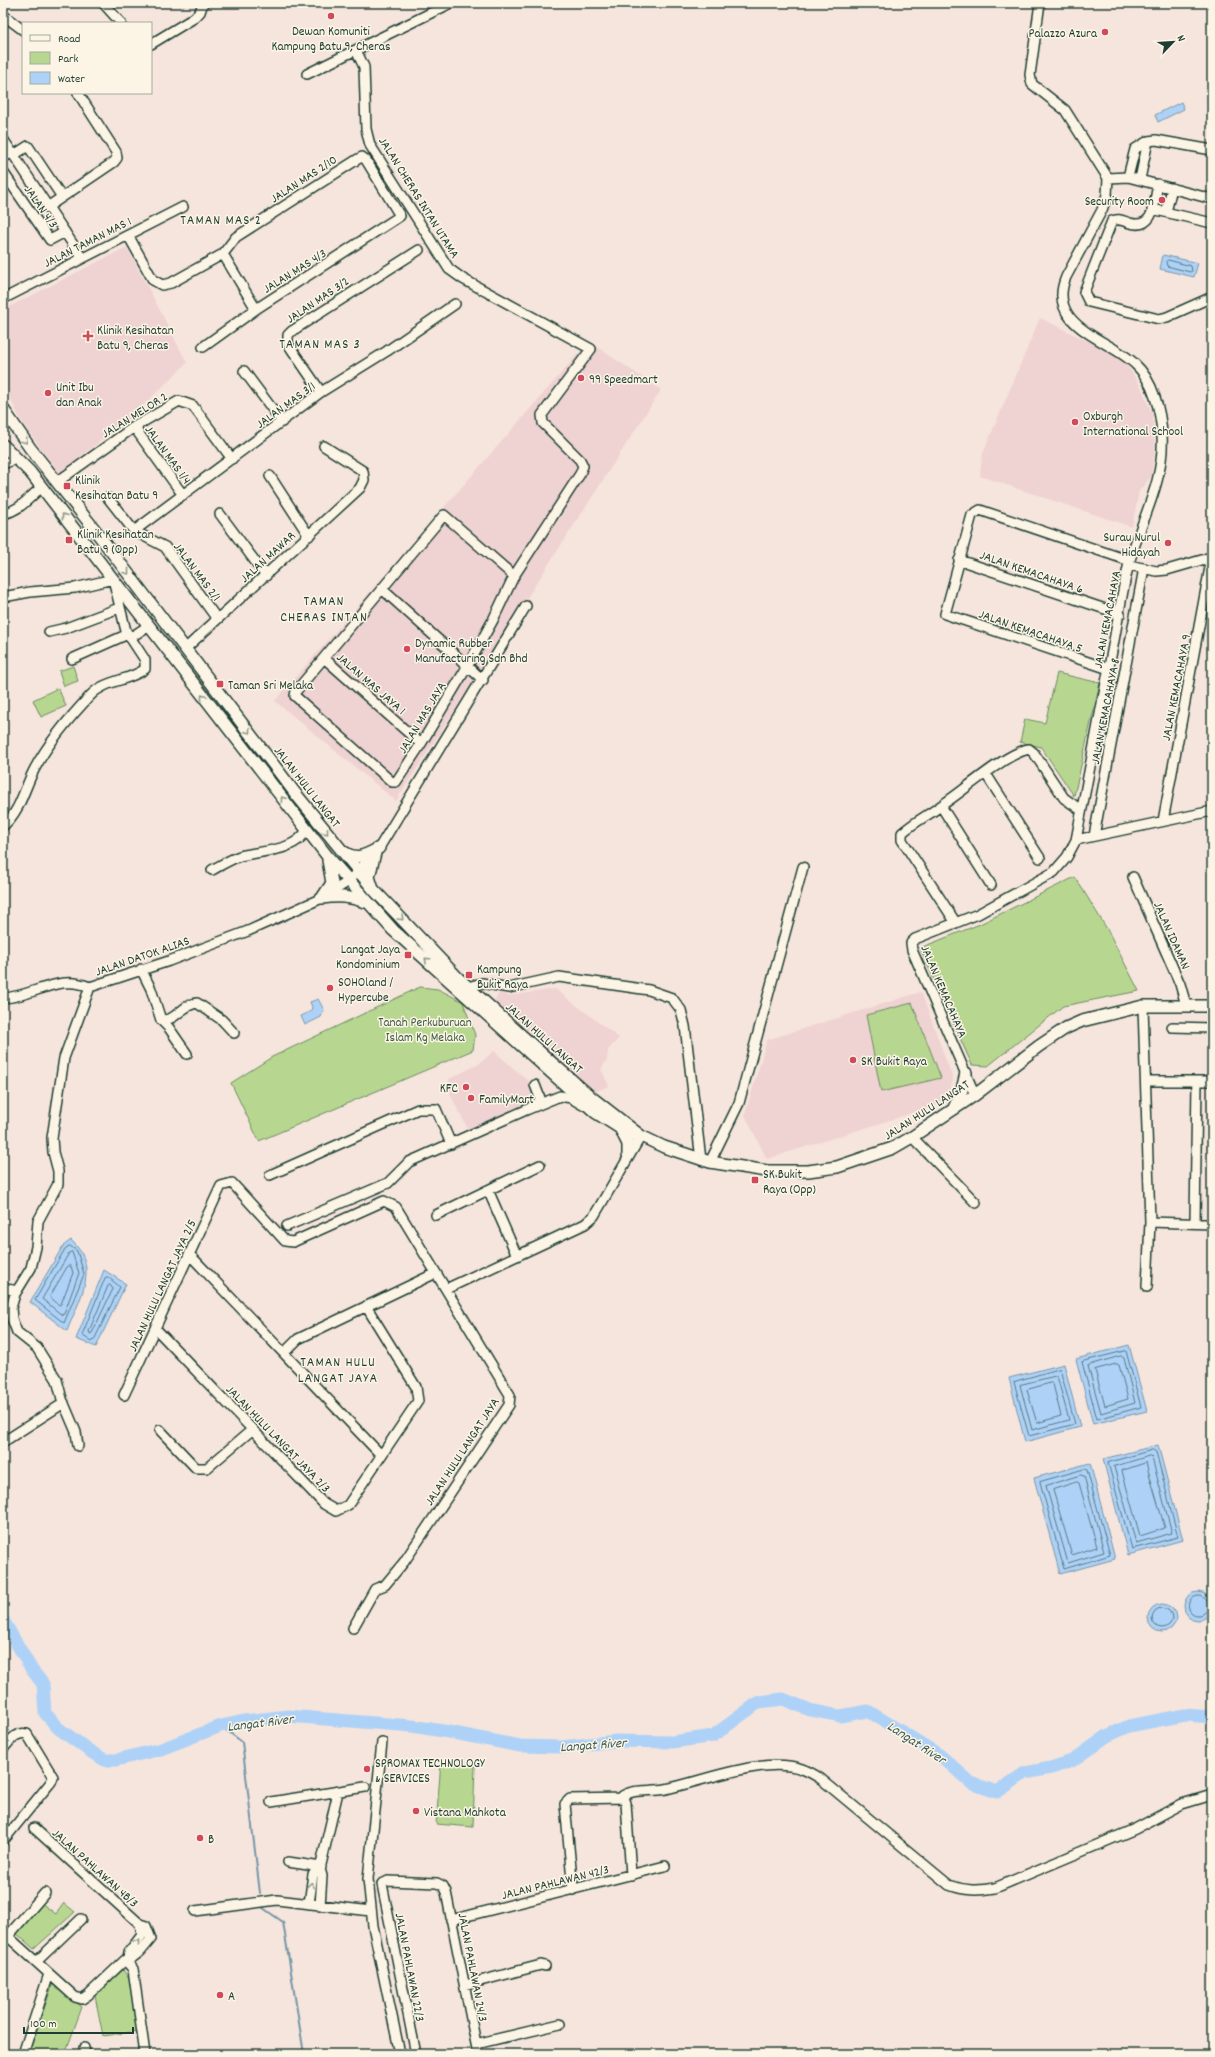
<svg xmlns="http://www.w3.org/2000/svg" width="1215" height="2057" font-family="Dekko,sans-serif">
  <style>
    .built { fill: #efd2d2 }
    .green { fill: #b7d791; stroke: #6b8a62 }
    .water { fill: #aed2f7; stroke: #7596a9 }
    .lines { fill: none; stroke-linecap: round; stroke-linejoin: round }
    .shore { stroke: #587982; stroke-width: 1 }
    .stream { stroke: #7596a9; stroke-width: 2 }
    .river { stroke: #aed2f7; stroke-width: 13 }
    .minor-casing { stroke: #1f3d34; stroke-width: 12 }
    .major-casing { stroke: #1f3d34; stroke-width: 14 }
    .minor { stroke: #fcf5e5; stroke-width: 9 }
    .major { stroke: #fcf5e5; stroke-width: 11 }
    .oneway { stroke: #8e998c }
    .poi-dot { fill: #d1495b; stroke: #fcf5e5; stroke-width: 1.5 }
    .labels { text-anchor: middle; stroke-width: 3; stroke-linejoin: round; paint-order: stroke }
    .poi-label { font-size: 13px; fill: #1f3d34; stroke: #fcf5e5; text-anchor: start }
    .street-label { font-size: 13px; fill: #1f3d34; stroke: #fcf5e5 }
    .park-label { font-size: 13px; fill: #3d5c47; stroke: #fcf5e5 }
    .neighbourhood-label { font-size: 14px; letter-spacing: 1px; fill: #1f3d34; stroke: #fcf5e5 }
    .water-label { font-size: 14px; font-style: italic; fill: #3c5b5b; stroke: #fcf5e5 }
  </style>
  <rect width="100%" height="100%" fill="#f6e5dc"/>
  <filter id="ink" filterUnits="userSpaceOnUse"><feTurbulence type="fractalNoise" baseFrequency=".025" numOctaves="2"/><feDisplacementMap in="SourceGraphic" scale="8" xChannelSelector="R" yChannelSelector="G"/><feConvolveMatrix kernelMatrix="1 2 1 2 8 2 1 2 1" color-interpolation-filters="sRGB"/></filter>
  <g filter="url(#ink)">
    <!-- built -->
    <path class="built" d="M127 247 187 363 129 419 59 473 23 424 3 384V310Z
      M1040 318 1123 358 1141 387 1153 415 1155 449 1151 477 1139 491 1132 527 980 476 982 456Z
      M591 343 661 390 396 801 275 701 578 354Z
      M555 989 619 1038 608 1050 607 1060 601 1069 609 1086 594 1092 493 1002 500 992 508 996Z
      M921 992 953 1079 947 1102 767 1159 745 1115 767 1040Z
      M494 1051 543 1094 469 1131 451 1096 449 1079 479 1064Z"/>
    <!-- green -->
    <path class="green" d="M73 666 78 681 64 686 59 671Z
      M1057 673 1100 683 1074 796 1041 747 1020 742 1025 719 1045 723Z
      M58 688 66 706 41 717 33 700Z
      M1075 877 1107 929 1139 991 1063 1006 988 1066 972 1065 920 948 980 924Z
      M420 987 438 989 463 1002 475 1035 473 1050 259 1141 231 1083 272 1057Z
      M912 1003 941 1078 881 1092 866 1015Z
      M441 1762 475 1765 473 1827 436 1824Z
      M41 1903 56 1914 64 1903 75 1912 34 1949 16 1933Z
      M123 1970 129 1978 138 2031 103 2036 95 1996Z
      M53 1983 82 2007 65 2054H33L29 2053Z"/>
    <!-- water -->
    <path class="water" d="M1181 102 1184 109 1158 122 1155 115Z
      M1163 255 1198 263 1194 277 1160 269Z
      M318 999 324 1010 321 1017 305 1025 301 1016 311 1011 312 1007 310 1002Z
      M71 1240C101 1268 79 1299 67 1331L30 1302 63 1246Z
      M104 1270 126 1284 96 1347 76 1339Z
      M1129 1345 1147 1411 1093 1424 1076 1359Z
      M1064 1364 1080 1427 1025 1442 1009 1378Z
      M1158 1445 1183 1540 1128 1555 1103 1459Z
      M1090 1463 1115 1559 1060 1574 1034 1478Z
      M1184 1606a14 14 0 1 1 28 0a14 14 0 1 1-28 0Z
      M1148 1618a14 14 0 1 1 28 0a14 14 0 1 1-28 0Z"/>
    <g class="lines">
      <!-- shore -->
      <path class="shore" d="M1168 260 1191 266 1192 271 1190 272 1167 266 1166 262Z
        M70 1246 77 1251 84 1274 64 1323 35 1300 65 1249Z
        M72 1252 79 1273 64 1314 62 1315 42 1299 69 1253Z
        M68 1266H71L73 1273 61 1304 59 1305 50 1297Z
        M108 1277 120 1287 94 1340 92 1342 82 1335 105 1278Z
        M110 1285 113 1289 92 1333 90 1334 89 1331 108 1286Z
        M1126 1351 1141 1407 1097 1419 1082 1362Z
        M1121 1356 1124 1358 1135 1403 1101 1413 1088 1366Z
        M1117 1364 1119 1365 1128 1399 1105 1406 1095 1370Z
        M1060 1369 1075 1424 1029 1436 1014 1382Z
        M1057 1376 1069 1420 1032 1430 1020 1385Z
        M1051 1383 1053 1384 1061 1416 1037 1423 1027 1390Z
        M1153 1450 1156 1452 1178 1537 1132 1549 1108 1463Z
        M1150 1456 1152 1458 1172 1533 1136 1543 1114 1467Z
        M1146 1463 1165 1528 1140 1536 1122 1471Z
        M1085 1469 1087 1470 1110 1555 1064 1569 1040 1482Z
        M1081 1475 1084 1476 1104 1552 1068 1563 1046 1486Z
        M1077 1482 1079 1483 1097 1547 1072 1555 1053 1490Z
        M1212 1603C1206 1603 1205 1596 1199 1596 1185 1595 1185 1616 1199 1615 1205 1615 1206 1609 1212 1608
        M1152 1618a10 10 0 1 1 20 0a10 10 0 1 1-20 0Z"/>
      <!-- stream -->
      <path class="stream" d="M221 1726 242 1742 260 1893
        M263 1908 283 1922 304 2054"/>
      <!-- river -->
      <path class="river" d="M3 1620 32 1670 43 1684 45 1713 58 1728 91 1752 105 1760H116L161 1749 221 1726 244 1721 288 1716 412 1726 449 1732 520 1746 562 1747 616 1741 673 1742 713 1736 759 1702 783 1699 810 1710 840 1716 868 1711 941 1756 971 1783 997 1792 1025 1773 1051 1768 1072 1761 1107 1736 1129 1726 1185 1715 1212 1717"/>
      <!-- minor casing -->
      <g class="minor-casing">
        <path id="minor" d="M103 3 121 23
          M3 15 23 30
          M151 44 194 18 200 12 203 3
          M356 50 364 67 366 129 370 145 449 269 463 279 591 349 542 415 543 423 580 460 583 466 580 474 514 576 493 620 467 667 421 744 396 782H392L295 696 296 691 444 515 514 576
          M307 74 451 3
          M3 139 82 258
          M14 155 28 146 62 197
          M3 158 12 152
          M3 172 50 240 65 232
          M1128 177 1135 149 1148 141 1156 140 1212 150
          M1108 178 1128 177 1212 199
          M1140 179 1148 141
          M1158 184C1154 202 1155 230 1130 223 1123 221 1119 218 1112 221L1084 292 1089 302 1159 319 1167 317 1212 297
          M49 206 114 162 117 158 116 152 78 93
          M1152 209 1212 223
          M1166 212 1172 188
          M128 235 153 280 162 285 171 283 223 254 236 237 358 159 362 157 366 160 400 216 256 309 203 347
          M223 254 256 309
          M3 299 183 207
          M244 371 282 422
          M321 392 288 344V335L292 331 419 250
          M134 427 183 495
          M3 464 16 459
          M270 476 309 536
          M57 482 134 427 179 401 193 406 232 459
          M108 498 134 531 165 547 217 619
          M3 514C22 509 27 499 42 487
          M220 514 266 576
          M134 531 321 392 387 351 455 304
          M959 560 1120 614
          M1129 565 1156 571 1167 570 1212 557
          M382 589 483 680
          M3 597 30 592 75 588 113 579 126 631 145 660V669C129 681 105 680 91 695 70 717 48 743 34 770 24 789 20 812 3 826
          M49 632 66 628 119 608
          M130 638 148 626
          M185 649 360 488 364 480 363 471 324 446
          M324 658 421 744
          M72 659 128 634
          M1109 669 945 614 972 515 980 510 1130 561
          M986 774 1040 858
          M941 806 991 885
          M1163 821 1210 567 1207 558
          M1094 836 1144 568
          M1076 840 1212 811
          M212 870C221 865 231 859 240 856 264 850 294 852 307 830
          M1133 877 1180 984 1186 1005
          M956 923 902 840V833C914 822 929 815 942 805 964 791 1006 753 1029 749L1034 753 1064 798 1081 810
          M141 969 151 989 161 1020 169 1028 187 1054
          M468 987 482 983 509 988 559 977 649 990 672 998 681 1010 685 1026 701 1160
          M3 998C34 997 58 973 90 987
          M1143 1006 1150 1222 1147 1287
          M161 1020C177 1021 181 1005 197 1003L222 1020 234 1033
          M1172 1027 1212 1028
          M1146 1081H1212
          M975 1095 912 950 911 943 915 939 978 914 1054 872 1067 857 1076 840C1088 777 1100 714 1112 651 1118 621 1122 589 1130 560 1142 518 1165 480 1162 435 1161 412 1153 380 1135 364 1109 339 1045 326 1066 277L1102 210 1107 195 1108 178 1065 110 1032 84 1030 75 1040 3
          M531 1107 538 1103 540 1098 535 1085
          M912 1137 976 1203
          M710 1162 739 1103 803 867
          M270 1175 418 1109H436L451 1144
          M488 1190 517 1256
          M436 1215 540 1165
          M1150 1222 1212 1224
          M1195 1223 1197 1081
          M287 1226 388 1183 409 1162 526 1110 560 1096 571 1098 583 1105
          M189 1254 381 1455
          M3 1288 17 1291
          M446 1289 585 1224 594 1216 641 1136
          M155 1328 324 1504 336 1511 348 1505 418 1401 416 1387 366 1306
          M284 1353 298 1339 436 1273
          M124 1395 221 1186 232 1183 285 1241 293 1242 384 1201 396 1207 510 1395 509 1405 404 1562 385 1585 375 1589 353 1628
          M160 1430 196 1468H207L253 1429
          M3 1442 64 1403
          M78 1446 76 1432 62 1399 57 1380 37 1348 17 1332 12 1319 11 1308 15 1294 31 1268 36 1247 38 1221 58 1184V1171L53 1152 52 1138 64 1058 90 987 169 961 248 931 322 898 349 881 379 848 526 606
          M382 1742 368 1879 373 1926 400 2054
          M3 1749C10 1741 16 1731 27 1734L53 1777 51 1782 3 1841
          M621 1797C633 1788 651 1792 666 1789 704 1781 764 1756 802 1769 808 1771 815 1775 821 1779L949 1885C965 1891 978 1891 995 1888L1135 1829 1182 1804 1212 1795
          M271 1802 365 1787
          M288 1862 321 1867
          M573 1890 565 1804 570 1799 624 1798 626 1803 631 1875
          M309 1904 313 1874 320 1869
          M320 1906 322 1876 320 1869 338 1792
          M195 1911 277 1900 371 1911
          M451 1920 665 1866
          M3 1932 75 1997 82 1999 88 1995 125 1960 132 1958 141 1951 151 1939 146 1926 140 1924 34 1828
          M8 1936 45 1893
          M128 1958 129 1952 142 1935 140 1924
          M125 1960 133 1969 145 2054
          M36 1962 81 1919
          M465 1985 541 1965 545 1966
          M476 2044 560 2024
          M84 2048 85 2054
          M23 2054 49 1974
          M416 2054 382 1884 388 1881 437 1883 443 1886 446 1892 478 2054"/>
      </g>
      <!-- major casing -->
      <g class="major-casing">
        <path id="major" d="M3 409 30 448 95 530 295 793 374 890 458 978 551 1062 591 1097 641 1136 664 1147 710 1162 767 1171H808L837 1167 893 1148 912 1137 975 1095 1039 1046 1066 1028 1082 1021 1143 1006H1212
          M3 445 30 472 328 857 393 930 595 1112 620 1128 634 1135
          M344 852C357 861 366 855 379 848
          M372 886 369 877 375 853
          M322 898C338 896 350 896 365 902
          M322 898 332 883 328 860
          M954 1108 962 1090 966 1073
          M620 1128 628 1144V1155"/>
      </g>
      <!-- minor -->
      <use href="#minor" class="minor"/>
      <!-- major -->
      <use href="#major" class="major"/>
    </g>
    <!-- one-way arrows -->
    <defs><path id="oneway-chevron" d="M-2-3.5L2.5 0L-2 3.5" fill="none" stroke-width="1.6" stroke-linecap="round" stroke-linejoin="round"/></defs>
    <g class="oneway">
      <use href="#oneway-chevron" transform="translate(25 441) rotate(56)"/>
      <use href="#oneway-chevron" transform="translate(64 516) rotate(-128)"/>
      <use href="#oneway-chevron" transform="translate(127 572) rotate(53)"/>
      <use href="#oneway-chevron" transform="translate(203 697) rotate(-128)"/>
      <use href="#oneway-chevron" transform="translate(248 731) rotate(52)"/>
      <use href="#oneway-chevron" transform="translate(283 799) rotate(-128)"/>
      <use href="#oneway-chevron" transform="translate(326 832) rotate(52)"/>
      <use href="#oneway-chevron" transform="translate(401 918) rotate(46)"/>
      <use href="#oneway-chevron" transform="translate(427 960) rotate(-138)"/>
      <use href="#oneway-chevron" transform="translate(311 1885) rotate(-82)"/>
      <use href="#oneway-chevron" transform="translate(137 1942) rotate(-51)"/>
    </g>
  </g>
  <!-- markers -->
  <g class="poi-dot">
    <circle cx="331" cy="16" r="4"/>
    <circle cx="1105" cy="32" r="4"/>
    <circle cx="1162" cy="200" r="4"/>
    <path d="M86 330h4v4h4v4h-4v4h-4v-4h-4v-4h4z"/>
    <circle cx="581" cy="378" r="4"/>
    <circle cx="48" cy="393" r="4"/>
    <circle cx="1075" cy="422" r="4"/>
    <rect x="63" y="482" width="8" height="8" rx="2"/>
    <rect x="65" y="536" width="8" height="8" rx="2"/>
    <circle cx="1168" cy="543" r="4"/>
    <circle cx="407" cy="649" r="4"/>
    <rect x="216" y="680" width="8" height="8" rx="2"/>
    <rect x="404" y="951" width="8" height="8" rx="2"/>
    <rect x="465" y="971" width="8" height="8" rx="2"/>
    <circle cx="330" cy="988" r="4"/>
    <circle cx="853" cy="1060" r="4"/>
    <circle cx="466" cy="1087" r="4"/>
    <circle cx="471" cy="1098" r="4"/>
    <rect x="751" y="1176" width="8" height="8" rx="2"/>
    <circle cx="367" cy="1769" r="4"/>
    <circle cx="416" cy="1811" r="4"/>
    <circle cx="200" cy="1838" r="4"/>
    <circle cx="220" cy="1995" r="4"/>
  </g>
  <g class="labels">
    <!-- poi labels -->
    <g class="poi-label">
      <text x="331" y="35" text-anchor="middle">Dewan Komuniti<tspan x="331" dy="15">Kampung Batu 9, Cheras</tspan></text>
      <text x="1097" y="37" text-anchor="end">Palazzo Azura</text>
      <text x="1154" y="205" text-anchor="end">Security Room</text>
      <text x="97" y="334">Klinik Kesihatan<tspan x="97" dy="15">Batu 9, Cheras</tspan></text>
      <text x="589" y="383">99 Speedmart</text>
      <text x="56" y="391">Unit Ibu<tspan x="56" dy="15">dan Anak</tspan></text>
      <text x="1083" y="420">Oxburgh<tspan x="1083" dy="15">International School</tspan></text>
      <text x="75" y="484">Klinik<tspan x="75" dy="15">Kesihatan Batu 9</tspan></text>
      <text x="77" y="538">Klinik Kesihatan<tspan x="77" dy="15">Batu 9 (Opp)</tspan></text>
      <text x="1160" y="541" text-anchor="end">Surau Nurul<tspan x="1160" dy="15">Hidayah</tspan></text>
      <text x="415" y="647">Dynamic Rubber<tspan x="415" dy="15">Manufacturing Sdn Bhd</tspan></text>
      <text x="228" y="689">Taman Sri Melaka</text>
      <text x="400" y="953" text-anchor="end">Langat Jaya<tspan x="400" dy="15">Kondominium</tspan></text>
      <text x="477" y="973">Kampung<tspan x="477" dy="15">Bukit Raya</tspan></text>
      <text x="338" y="986">SOHOland /<tspan x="338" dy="15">Hypercube</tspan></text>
      <text x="861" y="1065">SK Bukit Raya</text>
      <text x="458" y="1092" text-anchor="end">KFC</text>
      <text x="479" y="1103">FamilyMart</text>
      <text x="763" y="1178">SK Bukit<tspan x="763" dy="15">Raya (Opp)</tspan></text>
      <text x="375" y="1767">SPROMAX TECHNOLOGY<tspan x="375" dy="15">&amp; SERVICES</tspan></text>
      <text x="424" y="1816">Vistana Mahkota</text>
      <text x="208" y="1843">B</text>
      <text x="228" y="2000">A</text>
    </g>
    <!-- street labels -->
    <g class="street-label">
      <text transform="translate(303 178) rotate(-33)" y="5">JALAN MAS 2/10</text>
      <text transform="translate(420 197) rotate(58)" y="5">JALAN CHERAS INTAN UTAMA</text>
      <text transform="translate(42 206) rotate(55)" y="5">JALAN 4/3</text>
      <text transform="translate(87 241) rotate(-27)" y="5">JALAN TAMAN MAS 1</text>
      <text transform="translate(294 270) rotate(-32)" y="5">JALAN MAS 4/3</text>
      <text transform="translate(317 299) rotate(-34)" y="5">JALAN MAS 3/2</text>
      <text transform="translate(285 404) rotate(-36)" y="5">JALAN MAS 3/1</text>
      <text transform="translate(134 414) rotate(-32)" y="5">JALAN MELOR 2</text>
      <text transform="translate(169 454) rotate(54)" y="5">JALAN MAS 1/4</text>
      <text transform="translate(267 556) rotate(-42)" y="5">JALAN MAWAR</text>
      <text transform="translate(198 571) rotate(53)" y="5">JALAN MAS 2/1</text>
      <text transform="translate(1032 571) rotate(19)" y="5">JALAN KEMACAHAYA 6</text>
      <text transform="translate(1106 619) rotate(-79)" y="5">JALAN KEMACAHAYA</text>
      <text transform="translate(1031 630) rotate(19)" y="5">JALAN KEMACAHAYA 5</text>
      <text transform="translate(372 683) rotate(41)" y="5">JALAN MAS JAYA 1</text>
      <text transform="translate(1175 687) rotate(-79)" y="5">JALAN KEMACAHAYA 9</text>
      <text transform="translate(1104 711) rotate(-79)" y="5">JALAN KEMACAHAYA 8</text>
      <text transform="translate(421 717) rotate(-59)" y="5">JALAN MAS JAYA</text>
      <text transform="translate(308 786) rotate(52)" y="5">JALAN HULU LANGAT</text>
      <text transform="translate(1173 935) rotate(66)" y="5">JALAN IDAMAN</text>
      <text transform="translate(142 955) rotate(-19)" y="5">JALAN DATOK ALIAS</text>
      <text transform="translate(945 991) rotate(67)" y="5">JALAN KEMACAHAYA</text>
      <text transform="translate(545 1037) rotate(42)" y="5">JALAN HULU LANGAT</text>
      <text transform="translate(926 1109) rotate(-33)" y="5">JALAN HULU LANGAT</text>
      <text transform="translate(161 1285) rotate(-65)" y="5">JALAN HULU LANGAT JAYA 2/5</text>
      <text transform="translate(279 1438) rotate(46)" y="5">JALAN HULU LANGAT JAYA 2/3</text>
      <text transform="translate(461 1451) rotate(-57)" y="5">JALAN HULU LANGAT JAYA</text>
      <text transform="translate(96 1867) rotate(42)" y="5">JALAN PAHLAWAN 4B/3</text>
      <text transform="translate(555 1881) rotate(-14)" y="5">JALAN PAHLAWAN 42/3</text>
      <text transform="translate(411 1967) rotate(79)" y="5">JALAN PAHLAWAN 22/3</text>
      <text transform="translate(474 1967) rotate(79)" y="5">JALAN PAHLAWAN 24/3</text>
    </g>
    <!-- park labels -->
    <g class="park-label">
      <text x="425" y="1026">Tanah Perkuburuan<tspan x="425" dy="15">Islam Kg Melaka</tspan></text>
    </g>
    <!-- neighbourhood labels -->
    <g class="neighbourhood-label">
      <text x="221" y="224">TAMAN MAS 2</text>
      <text x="320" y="348">TAMAN MAS 3</text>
      <text x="324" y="605">TAMAN<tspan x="324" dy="16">CHERAS INTAN</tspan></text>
      <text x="338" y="1366">TAMAN HULU<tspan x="338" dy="16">LANGAT JAYA</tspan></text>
    </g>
    <!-- water labels -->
    <g class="water-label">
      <text transform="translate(260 1722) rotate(-7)" y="5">Langat River</text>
      <text transform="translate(917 1742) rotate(33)" y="5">Langat River</text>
      <text transform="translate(593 1744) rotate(-4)" y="5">Langat River</text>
    </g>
  </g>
  <!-- margin -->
  <rect width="1215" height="2057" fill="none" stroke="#fcf5e5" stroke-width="16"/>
  <rect x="8" y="8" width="1199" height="2041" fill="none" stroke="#1f3d34" stroke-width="1.5" filter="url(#ink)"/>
  <!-- legend -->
  <rect x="22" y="22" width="130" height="72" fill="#fcf5e5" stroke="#a4ab9e"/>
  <rect x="30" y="35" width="20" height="6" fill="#fcf5e5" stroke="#a4ab9e"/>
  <text x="58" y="42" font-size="12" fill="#1f3d34">Road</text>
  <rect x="30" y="52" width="20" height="12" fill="#b7d791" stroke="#a4ab9e"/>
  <text x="58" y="62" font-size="12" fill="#1f3d34">Park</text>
  <rect x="30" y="72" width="20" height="12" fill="#aed2f7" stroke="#a4ab9e"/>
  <text x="58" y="82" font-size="12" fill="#1f3d34">Water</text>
  <!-- north arrow -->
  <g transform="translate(1173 42) rotate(65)" stroke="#fcf5e5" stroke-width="3" paint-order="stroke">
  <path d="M0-3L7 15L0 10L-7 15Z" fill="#1f3d34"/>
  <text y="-6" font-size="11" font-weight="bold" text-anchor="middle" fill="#1f3d34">N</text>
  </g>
  <!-- scale -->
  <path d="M24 2027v6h109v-6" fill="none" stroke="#1f3d34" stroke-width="2"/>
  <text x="30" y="2027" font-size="12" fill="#1f3d34" stroke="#fcf5e5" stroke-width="3" paint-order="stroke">100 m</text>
</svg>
